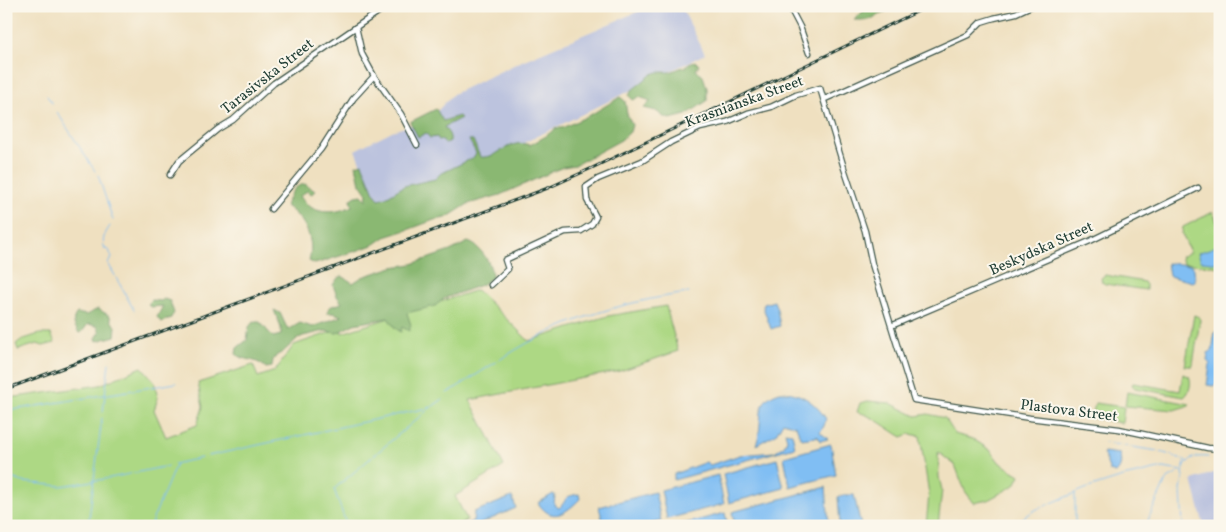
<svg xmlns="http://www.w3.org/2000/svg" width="1226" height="532" font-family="Vollkorn,serif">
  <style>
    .industrial { fill: #bcc3de }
    .green { fill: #add884; stroke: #668a5c }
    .forest { fill: #8ab872; stroke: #547a53 }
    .water { fill: #80bef3; stroke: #507e94 }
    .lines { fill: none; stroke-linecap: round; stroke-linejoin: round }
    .stream { stroke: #80bef3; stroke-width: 1 }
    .street-casing { stroke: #3e5549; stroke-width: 7 }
    .secondary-casing { stroke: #3e5549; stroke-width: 9 }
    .street { stroke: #fff; stroke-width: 4.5 }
    .secondary { stroke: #fff; stroke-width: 6 }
    .rail-casing { stroke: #1f3d34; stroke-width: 3 }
    .rail { stroke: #fbf7ec; stroke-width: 1; stroke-dasharray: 4; stroke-linecap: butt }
    .labels { text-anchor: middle; stroke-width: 4; stroke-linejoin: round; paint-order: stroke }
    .street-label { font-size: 15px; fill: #1f3d34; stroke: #fbf7ec }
  </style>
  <rect width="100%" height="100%" fill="#fbf7ec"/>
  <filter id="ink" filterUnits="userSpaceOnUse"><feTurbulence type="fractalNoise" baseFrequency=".02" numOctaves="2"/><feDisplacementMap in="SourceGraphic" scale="10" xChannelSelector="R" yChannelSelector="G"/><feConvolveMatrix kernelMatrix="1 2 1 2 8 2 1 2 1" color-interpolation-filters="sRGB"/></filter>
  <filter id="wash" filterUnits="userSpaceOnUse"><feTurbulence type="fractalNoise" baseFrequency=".0096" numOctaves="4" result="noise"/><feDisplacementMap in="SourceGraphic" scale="20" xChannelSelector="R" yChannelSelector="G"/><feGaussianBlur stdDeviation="1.12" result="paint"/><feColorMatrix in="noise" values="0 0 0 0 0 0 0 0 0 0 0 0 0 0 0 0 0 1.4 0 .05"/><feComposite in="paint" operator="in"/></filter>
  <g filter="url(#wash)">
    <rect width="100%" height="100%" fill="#efe0c0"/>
    <!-- industrial -->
    <path class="industrial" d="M651 6H681L705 54 501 154 377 204 355 150 392 131 429 120 453 94 522 61Z
      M1220 471V526H1204L1192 480Z"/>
    <!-- green -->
    <path class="green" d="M1213 212 1220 230V267L1183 263 1181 257 1190 252 1182 234 1183 227Z
      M1105 275 1144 282 1146 285V290L1105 284 1102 282 1101 278Z
      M477 290 529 341 608 316 666 306 678 351 620 371 470 400 504 466 455 496 467 520 456 526H6V403L9 398 100 385 142 367 154 381 158 398 154 410 166 437 197 425 203 407 198 383 253 365 258 377 275 371 294 345 340 329 342 333Z
      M1194 315 1199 317 1200 320 1193 364 1192 366H1185Z
      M39 334H51L55 343 43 346 37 344 18 350 16 344 21 340Z
      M1183 374 1189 376C1192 382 1190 393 1184 397L1135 388 1132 385 1133 383 1180 391Z
      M1127 392 1190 404V405L1174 410 1125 406Z
      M868 401 890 403 916 416 928 414 945 418 955 434 973 439 990 450 1000 463 1020 475 1015 485 988 500 974 503 965 491 955 465 938 452 939 477 942 490 938 526H926L929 494 920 436 910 434 902 437C888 429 872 415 857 412L860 403Z
      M1095 403 1124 407 1122 423 1092 418Z"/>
    <!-- forest -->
    <path class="forest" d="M869 6H896L869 20H854Z
      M695 61 699 65 696 70 703 76 707 88V101L686 115 670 119 664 117 656 111 644 108 651 101 639 97 633 100 629 96 632 90 652 74 658 72H670L683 67 685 68 689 63Z
      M620 97 625 101 627 114 632 125 630 132 621 140 575 165 563 167 500 195 468 204 446 218 434 220 410 229 385 237 375 244 359 250 315 264 309 261C315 239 305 219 286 206 289 195 294 185 305 184L315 191 312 194 307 191 300 196C311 215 334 215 352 206L350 200 356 196 362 195 366 200 367 194 360 184 356 165 362 163 374 193 379 199 386 197 404 186 435 179 440 174 473 158 476 153 469 140H473L480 157C500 159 507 138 530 145L546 136 556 128H562L592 114Z
      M436 109 443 121 459 116 461 118 444 127C447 132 451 134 450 141L445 144 443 141 439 140 437 137 430 138 426 133 418 137 410 122Z
      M468 242C480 245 493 265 492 278L481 285 445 298 435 306 407 313 411 325 409 331 402 327 401 332 395 328 388 318 354 324 337 333 325 331 303 336 297 339 283 352 277 355 273 360 272 367 266 368C255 357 244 362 236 354L237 348 247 340 249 327 253 322H260L273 337 281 335V328L274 310 280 313 288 330 300 323 312 327 342 316 333 313H327L329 307 342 303 337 296 333 285 337 279 342 276 353 283 362 277 393 267 412 264 450 251Z
      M164 299 170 301 174 313 170 319 161 322 157 317 163 306 150 307 148 304 152 300 161 301Z
      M98 309 110 316 112 322 116 326 115 336 97 341 96 338 100 332 97 326 88 324 82 332 79 333C74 325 71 320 77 313L86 315Z"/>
    <!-- water -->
    <path class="water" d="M1217 246 1220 247V263L1201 261 1198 253Z
      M1167 263 1192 265 1194 269 1195 281 1193 282 1169 276Z
      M774 301 777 309 780 326 771 329 763 307 764 304Z
      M1220 330V393L1218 383 1213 386 1207 385 1210 364 1207 361 1208 353 1212 351 1215 332Z
      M780 392C800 391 816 403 826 419L824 426 820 432 828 439 820 441 817 435 816 437 801 439 796 426 783 422 776 434 756 445C757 441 759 437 759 433 762 413 757 399 780 392Z
      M785 432 792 433 795 447 674 480V474L706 462 710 465 740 455 774 452 784 446 787 439Z
      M831 444 836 475 790 487 784 457Z
      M1104 452 1120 454C1121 462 1122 469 1115 473L1110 471 1103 453Z
      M777 459 784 488 729 503 723 474Z
      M718 475 724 504 667 519 661 490Z
      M826 487 829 526H735L732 512Z
      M655 492 661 521 641 526H604L599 507Z
      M553 494 555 495 554 505 559 508C569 499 561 497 579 494L580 499C566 513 552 524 538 503Z
      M843 495H854L861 526H840L838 497Z
      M512 497 516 508 475 526H462L473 521 474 512Z
      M725 513 728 526H676Z"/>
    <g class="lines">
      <!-- stream -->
      <path class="stream" d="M47 96 52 103
        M57 112 95 171
        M98 175 113 220
        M110 226C105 234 101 239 105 249L109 250 112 258 108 263 134 310
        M447 393C478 375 507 353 539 337 584 314 638 299 689 293
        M433 406 443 399
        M6 411 176 383
        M103 412 109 363
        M1105 443 1158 451 1185 460 1181 491 1183 526
        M208 456 432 407
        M174 464 201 458
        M1183 469C1190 457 1195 456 1208 457
        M6 476 23 482 61 486 105 479 168 466
        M1075 494V526
        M88 526 102 418
        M150 526 176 464
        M347 526 334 489 430 408
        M1011 526 1035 510 1085 489 1123 477 1163 468 1182 471
        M1146 526C1151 510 1160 496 1166 480L1180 472"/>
    </g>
  </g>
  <g filter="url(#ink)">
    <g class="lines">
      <!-- street casing -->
      <g class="street-casing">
        <path id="street" d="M789 6 800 27 809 53
          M356 27 362 54 374 76 401 114 417 145
          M825 99 968 35 981 22 994 18 1016 13 1031 6
          M170 175 179 161 218 129 233 120 274 83 387 6
          M271 209 321 149 353 99 374 76
          M491 285 508 269 505 260 565 232 581 231 592 224 596 217 587 200 586 187 598 179 642 161 671 142 700 128 727 122 748 113 771 107 796 95 820 88 844 168 865 231 872 264 914 400 1030 418 1119 429 1208 448 1220 449
          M891 326 1090 241 1198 188"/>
      </g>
      <!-- secondary casing -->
      <g class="secondary-casing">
        <path id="secondary" d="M1217 6 1220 8"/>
      </g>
      <!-- street -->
      <use href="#street" class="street"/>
      <!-- secondary -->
      <use href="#secondary" class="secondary"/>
      <!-- rail casing -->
      <g class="rail-casing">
        <path id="rail" d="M6 389 548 188 592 168 929 6"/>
      </g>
      <!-- rail -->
      <use href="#rail" class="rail"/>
    </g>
  </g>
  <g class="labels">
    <!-- street labels -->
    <g class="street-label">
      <text transform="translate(267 76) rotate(-38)" y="5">Tarasivska Street</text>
      <text transform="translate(744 101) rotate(-20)" y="5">Krasnianska Street</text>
      <text transform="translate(1041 248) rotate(-24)" y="5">Beskydska Street</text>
      <text transform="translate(1069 410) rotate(7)" y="5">Plastova Street</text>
    </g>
  </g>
  <!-- margin -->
  <rect width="1226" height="532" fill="none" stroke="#fbf7ec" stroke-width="25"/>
</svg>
